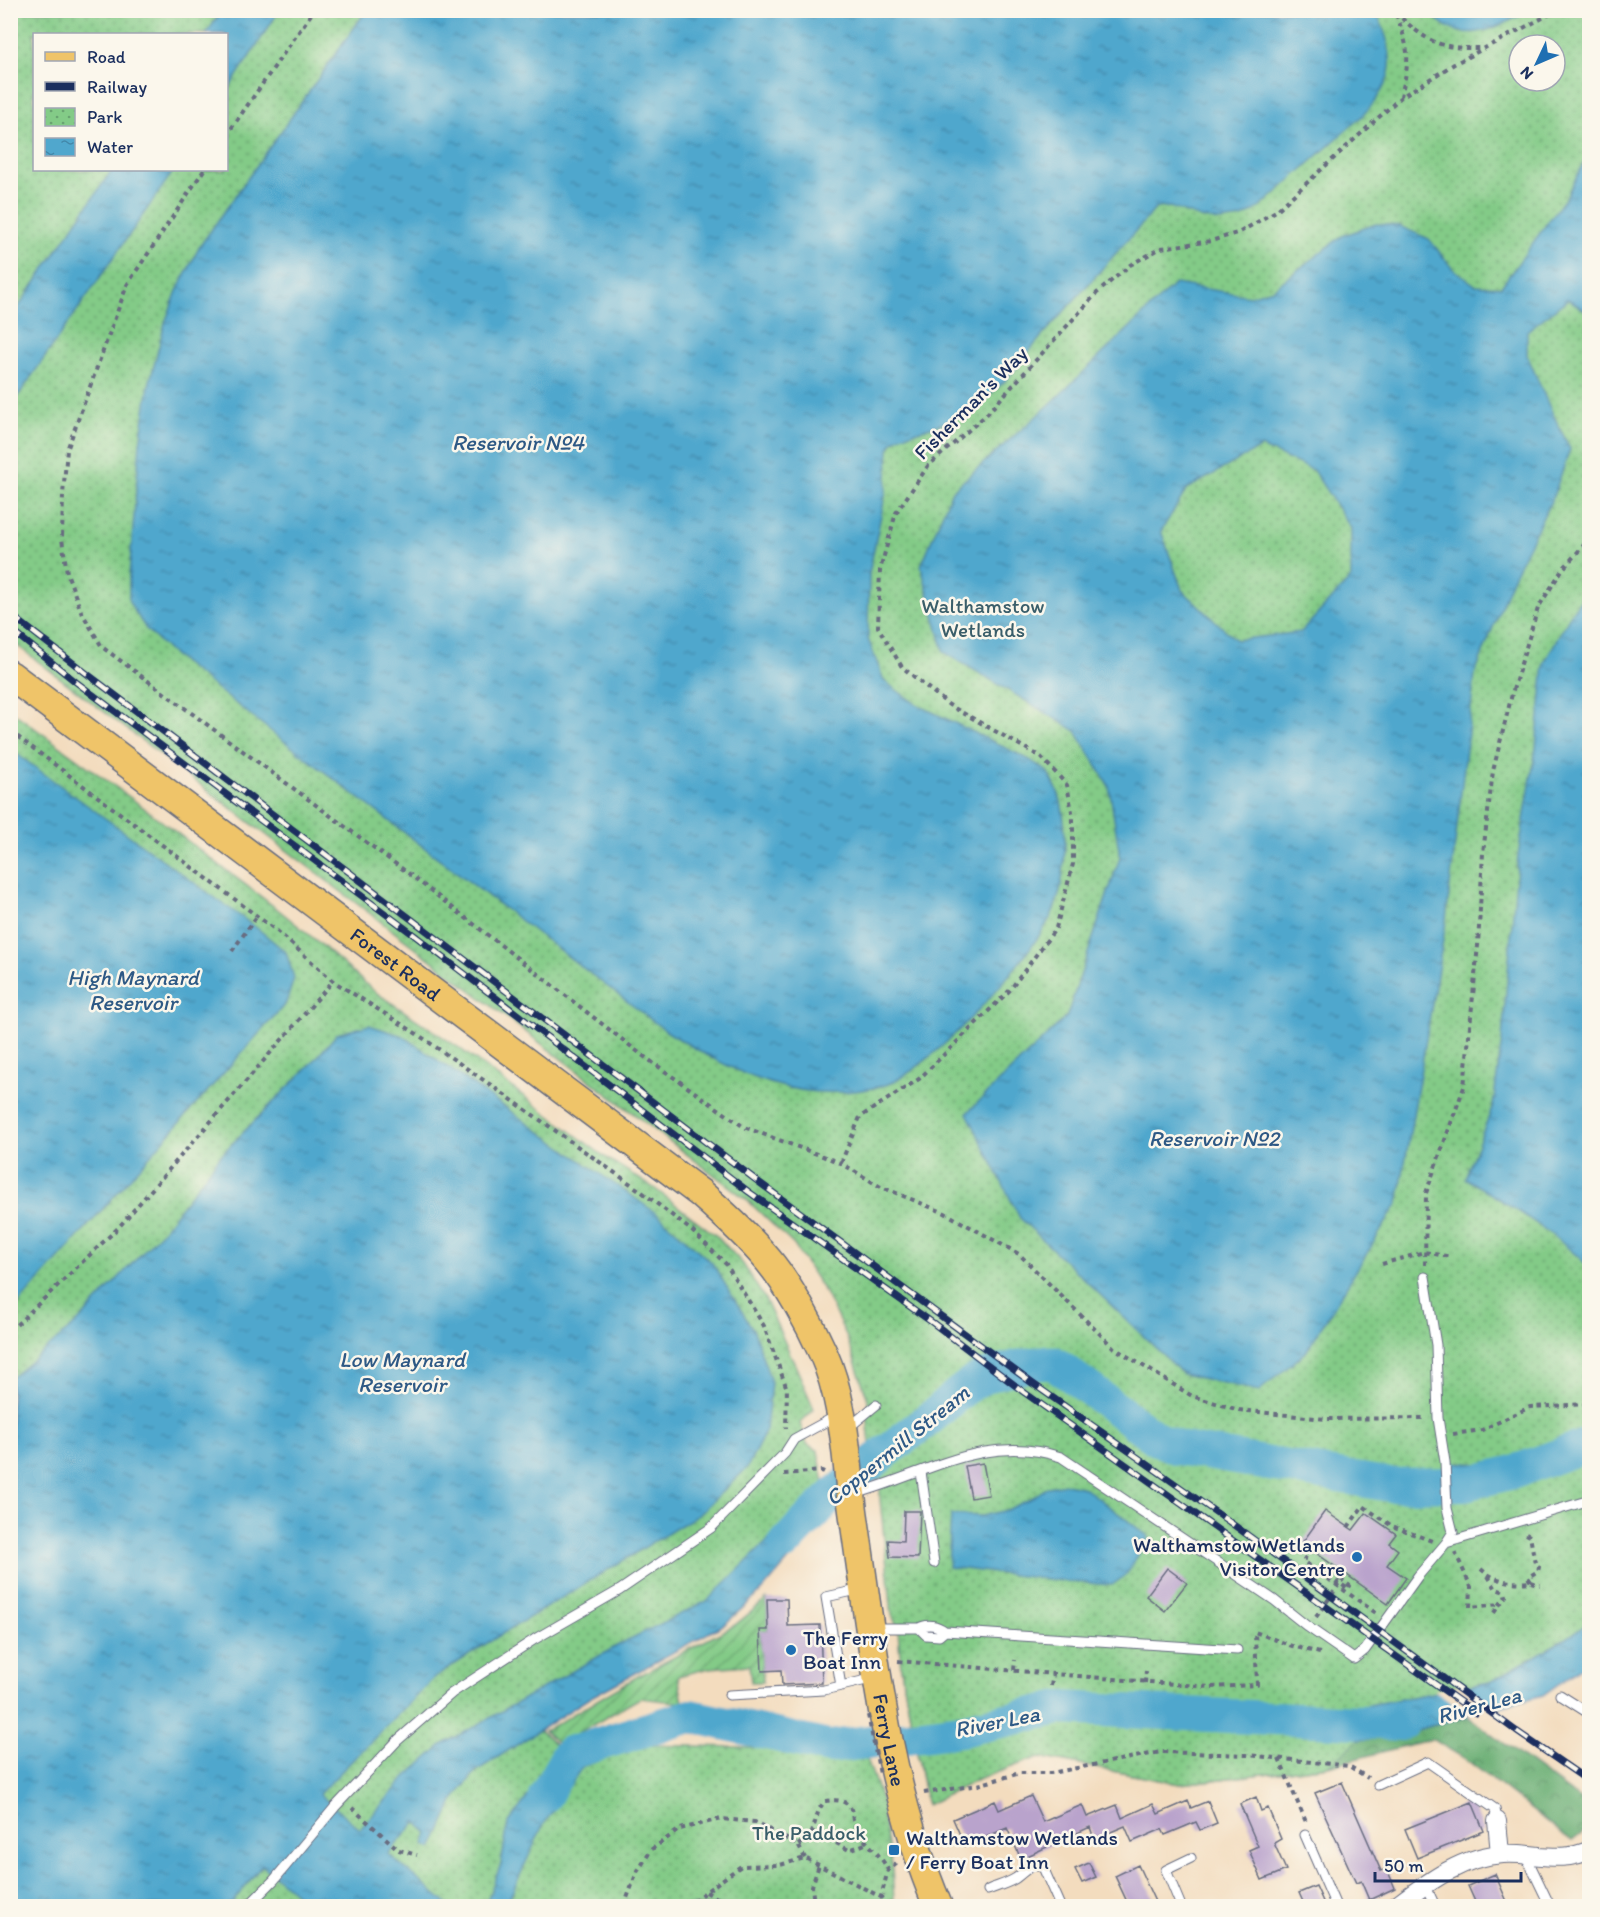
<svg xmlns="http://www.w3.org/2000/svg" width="1600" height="1917" font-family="Itim,sans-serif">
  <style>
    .forest { fill: url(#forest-crowns); stroke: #426f69; stroke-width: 1.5 }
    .park { fill: url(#park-dots); stroke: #4f7d72; stroke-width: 1.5; fill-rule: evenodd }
    .garden { fill: url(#garden-furrows); stroke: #4f7d72; stroke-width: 1.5 }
    .water { fill: url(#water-ripples); stroke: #366b96; stroke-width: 1.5; fill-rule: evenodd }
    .pier { fill: #f3dcbe }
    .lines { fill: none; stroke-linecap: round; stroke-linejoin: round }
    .river { stroke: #50a7cd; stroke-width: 34 }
    .building { fill: #b9a3cc }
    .service-casing { stroke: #676c80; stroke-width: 11 }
    .minor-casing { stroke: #676c80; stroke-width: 20 }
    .primary-casing { stroke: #676c80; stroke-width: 31 }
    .path { stroke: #676c80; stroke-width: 4; stroke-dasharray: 4.5 4.5; stroke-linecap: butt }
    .service { stroke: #fff; stroke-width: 9 }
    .minor { stroke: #fff; stroke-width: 18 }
    .primary { stroke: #efc469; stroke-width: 28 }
    .rail-casing { stroke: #1b2f5e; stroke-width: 7 }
    .rail { stroke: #fbf7ec; stroke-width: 4.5; stroke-dasharray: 14; stroke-linecap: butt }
    .path-bridge { stroke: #676c80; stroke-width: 4; stroke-dasharray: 4.5 4.5; stroke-linecap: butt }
    .poi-dot { fill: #1f6fb2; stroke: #fbf7ec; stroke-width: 2 }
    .labels { text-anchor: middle; stroke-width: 5; stroke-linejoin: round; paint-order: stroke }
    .street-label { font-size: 21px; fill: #1b2f5e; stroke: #fbf7ec }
    .park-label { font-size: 21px; fill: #3a5e6a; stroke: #fbf7ec }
    .poi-label { font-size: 21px; fill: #1b2f5e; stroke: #fbf7ec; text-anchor: start }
    .water-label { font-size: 22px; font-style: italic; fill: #2e5985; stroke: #fbf7ec }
  </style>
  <defs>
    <pattern id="forest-crowns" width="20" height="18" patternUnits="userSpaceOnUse" patternTransform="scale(1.5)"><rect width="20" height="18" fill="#6aaf74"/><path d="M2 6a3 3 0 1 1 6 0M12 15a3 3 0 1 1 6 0" fill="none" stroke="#568f62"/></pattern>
    <pattern id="park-dots" width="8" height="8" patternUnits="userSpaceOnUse" patternTransform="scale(1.5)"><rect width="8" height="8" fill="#83cb87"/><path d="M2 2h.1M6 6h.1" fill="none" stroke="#6aa572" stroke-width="1.8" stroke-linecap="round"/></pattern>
    <pattern id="garden-furrows" width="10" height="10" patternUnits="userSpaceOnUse" patternTransform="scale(1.5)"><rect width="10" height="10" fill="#83cb87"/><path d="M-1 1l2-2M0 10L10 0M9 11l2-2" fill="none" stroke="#6aa572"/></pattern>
    <pattern id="water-ripples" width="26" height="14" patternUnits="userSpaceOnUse" patternTransform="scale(1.5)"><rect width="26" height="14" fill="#50a7cd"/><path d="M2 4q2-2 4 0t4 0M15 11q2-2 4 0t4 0" fill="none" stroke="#4288aa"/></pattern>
  </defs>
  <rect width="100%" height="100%" fill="#fbf7ec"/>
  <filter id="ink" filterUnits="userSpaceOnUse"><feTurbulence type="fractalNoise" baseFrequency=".0167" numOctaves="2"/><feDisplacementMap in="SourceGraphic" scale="12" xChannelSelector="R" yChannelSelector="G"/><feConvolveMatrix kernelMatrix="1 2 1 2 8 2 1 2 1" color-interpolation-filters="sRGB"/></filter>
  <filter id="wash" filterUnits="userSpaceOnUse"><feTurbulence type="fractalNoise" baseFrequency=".008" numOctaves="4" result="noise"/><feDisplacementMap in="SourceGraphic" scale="24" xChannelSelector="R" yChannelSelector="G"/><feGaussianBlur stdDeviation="1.35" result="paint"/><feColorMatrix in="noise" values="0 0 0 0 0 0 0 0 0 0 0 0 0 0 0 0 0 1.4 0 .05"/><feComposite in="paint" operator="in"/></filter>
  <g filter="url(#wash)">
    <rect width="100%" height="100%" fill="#f3dcbe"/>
    <!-- forest -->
    <path class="forest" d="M901 1669 927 1675 1429 1694 1353 1708 1391 1737 1467 1716 1589 1806V1828L1572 1841 1464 1758 1432 1739 1328 1766 1180 1784 1039 1757 979 1779 927 1805Z"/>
    <!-- park -->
    <path class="park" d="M10 11H1589V1622L1567 1638 1490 1682 1354 1708 1358 1740 1328 1766 1180 1784 1039 1757 979 1779 927 1805 901 1669 898 1629 892 1615 880 1500V1487L874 1472 869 1436 867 1414 868 1400 846 1335 824 1291 794 1245 747 1200 11 641ZM34 34H226V170H34ZM1519 45H1555V81H1519Z
      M10 710 135 801 280 911 324 947 375 992 458 1047 605 1157 654 1188 718 1237 743 1264 766 1301 797 1369 814 1409 800 1423 807 1444 818 1451 827 1499 825 1518 764 1589 725 1624 589 1698 539 1730 582 1767 643 1745 800 1748 865 1753 883 1805V1819L892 1865 894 1902 897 1906H11Z"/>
    <!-- garden -->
    <path class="garden" d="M767 1599 768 1630 760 1631 763 1682H751L749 1665 709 1668 678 1676 683 1703 640 1698 559 1744 544 1731 640 1675 735 1625Z"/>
    <!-- water -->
    <path class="water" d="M222 11H279L227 91 226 34H206Z
      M366 11H1376C1396 56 1398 80 1361 117L1259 208 1242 218 1219 221 1201 218 1170 207 1156 208 1036 343 1005 381 972 409 947 422 901 436 893 441 889 449 886 491 869 573 868 639 884 681 916 704 1030 760C1035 764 1044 768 1048 773 1053 781 1059 793 1061 802 1068 836 1066 887 1050 918 1027 961 928 1075 882 1086 797 1107 736 1074 666 1031L276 735 171 653 146 629 129 602V577L140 443 149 385 165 323 177 291 200 246Z
      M1427 11H1529C1505 23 1477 41 1449 28 1441 24 1434 16 1427 11Z
      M1589 153V313L1568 299 1527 331V355L1549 406 1570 449 1553 497 1512 579 1475 673 1445 928 1398 1203 1306 1352 1259 1391 1183 1374 1020 1218 967 1113 1067 1016 1120 857 1109 786 1076 731 944 652 921 566 952 491 1047 407 1175 284 1250 296 1273 289 1342 236 1376 224 1399 226 1429 239 1452 268 1475 285 1501 287 1566 197ZM1261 447 1313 470 1351 528V578L1301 632 1236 640 1182 590 1161 531 1187 489Z
      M112 170H174L11 406V318Z
      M1589 589V1267C1553 1231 1509 1205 1465 1178L1493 1106 1502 1039 1518 856 1536 748 1544 663 1572 612Z
      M11 750 258 929 286 952 294 978 286 1003 11 1312Z
      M369 1025 403 1036 656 1213 712 1263 754 1331 771 1382 766 1430 747 1468 698 1515 484 1645 434 1678 319 1794 360 1829 408 1775 442 1745 624 1642 707 1601 811 1498 825 1518 764 1589 725 1624 589 1698 475 1772 454 1800 432 1849 424 1845 428 1833 416 1822 388 1854 449 1906H310L262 1865 232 1903 224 1906H11V1378L77 1323 164 1229 221 1155 312 1063 337 1034Z
      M1589 1427V1456L1553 1470 1455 1497 1451 1462 1492 1465Z
      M1066 1484 1085 1488 1149 1537 1126 1575 1112 1585 1062 1581 948 1567 951 1515 982 1516 1007 1510 1030 1499 1048 1487Z
      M1589 1622V1662L1543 1695 1391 1737 1358 1740 1353 1708 1490 1682 1567 1638Z
      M562 1749 582 1767 542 1827 506 1906H485L501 1864 508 1824Z"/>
    <!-- pier -->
    <path class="pier" d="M1462 1684 1499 1710 1473 1717 1434 1690Z"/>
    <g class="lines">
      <!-- river -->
      <path class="river" d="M785 1544C826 1498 875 1459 924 1423 942 1410 958 1391 978 1380 996 1371 1035 1361 1054 1363L1157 1439 1178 1448 1390 1485 1465 1484 1514 1472 1590 1444
        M545 1796 569 1753 691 1716 829 1747 961 1730 1060 1708 1402 1724"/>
    </g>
    <g id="blocks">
      <!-- building -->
      <path class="building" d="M983 1463 989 1495 971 1498 965 1466Z
        M904 1511H920L918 1558 890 1557 888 1540 903 1541Z
        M1325 1511 1353 1530 1366 1513 1396 1534 1389 1543 1398 1550 1387 1565 1406 1578 1388 1604 1302 1543Z
        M1167 1568 1187 1583 1165 1611 1146 1596Z
        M767 1599H787L788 1626 820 1625 822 1683 782 1685 781 1670 762 1671 760 1630H768Z
        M1342 1782 1381 1871 1387 1869 1395 1888 1369 1900 1361 1881 1356 1883 1315 1793Z
        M1031 1796 1043 1822 1082 1805 1087 1817 1117 1805 1122 1818 1153 1804 1158 1814 1188 1801 1191 1808 1208 1801 1217 1823 1200 1830 1196 1822 1165 1835 1162 1829 1132 1842 1125 1826 1094 1839 1090 1827 1021 1859 1007 1828 965 1846 953 1819 995 1801 999 1810Z
        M1256 1797 1261 1811 1268 1808 1281 1839 1274 1843 1286 1870 1262 1880 1249 1850 1258 1846 1240 1804Z
        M1472 1802 1484 1831 1417 1858 1405 1829Z
        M1089 1863 1096 1877 1082 1883 1075 1869Z
        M1138 1865 1157 1906H1129L1115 1876Z
        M1495 1874 1509 1906H1477L1468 1886Z
        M1316 1886 1325 1906H1305L1299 1893Z"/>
    </g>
  </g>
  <g filter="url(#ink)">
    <use href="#blocks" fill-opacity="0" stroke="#676c80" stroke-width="1.5"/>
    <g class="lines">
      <!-- service casing -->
      <g class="service-casing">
        <path id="service" d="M847 1429 876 1405
          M921 1472 934 1563
          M854 1494C925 1475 985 1432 1061 1457L1274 1600 1308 1627 1354 1659 1365 1650 1418 1576 1446 1543 1453 1532 1447 1508 1445 1462 1438 1418 1436 1345 1425 1277
          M1446 1543 1590 1500
          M872 1628H919C927 1623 937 1625 945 1631L1237 1650
          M919 1628 926 1635 939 1636 945 1631
          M841 1686 826 1597 862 1589
          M729 1695 824 1690 875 1678
          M1560 1695 1590 1714
          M1378 1785 1428 1762 1495 1809 1497 1821
          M1305 1835 1336 1906
          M1525 1854 1550 1906
          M1425 1884 1435 1906
          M988 1890C997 1886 1009 1883 1016 1878 1028 1869 1026 1867 1042 1865L1060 1906
          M248 1906 274 1880 335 1807 398 1740 452 1693 535 1639 620 1590 711 1528 785 1453 794 1439 838 1415
          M1181 1906 1166 1870 1191 1858"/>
      </g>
      <!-- minor casing -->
      <g class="minor-casing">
        <path id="minor" d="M1497 1821 1500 1854
          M1396 1906C1427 1883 1462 1856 1503 1854 1533 1852 1561 1864 1590 1850"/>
      </g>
      <!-- primary casing -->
      <g class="primary-casing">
        <g id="primary">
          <path id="s1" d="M10 675 700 1193C724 1214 747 1235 768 1260 788 1284 810 1324 823 1353 846 1404 846 1464 854 1518 873 1648 886 1784 938 1906"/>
        </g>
      </g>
      <!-- path -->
      <path class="path" d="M1395 12C1427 42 1438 49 1482 48
        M1396 14C1410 51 1410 58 1401 96
        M226 136 314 10
        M204 170 127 285 67 450 63 494 62 539 67 573 81 611 102 647 408 873 642 1055 744 1127 841 1163 879 1186 945 1213 1019 1254 1114 1348 1192 1396 1239 1410 1325 1419 1425 1418
        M10 731 277 931 333 981 417 1034 495 1088 642 1192 692 1231 726 1264 764 1326 787 1389 786 1428
        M841 1163 860 1117 919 1079 1010 990 1056 928 1073 864V817L1067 785 1041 757 949 705 902 667 878 627 880 570 896 513 928 466 986 415 1097 293 1130 265 1161 248 1211 241 1240 232 1276 211 1401 97 1454 64 1558 10
        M1382 1264 1424 1252 1451 1257
        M1425 1265 1426 1193 1464 1087 1478 945 1483 853 1493 771 1513 690 1538 608 1562 570 1590 538
        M10 1331 118 1228 333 981
        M1453 1434 1482 1430 1530 1407 1590 1404
        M784 1474 822 1471 824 1472
        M1348 1527 1363 1506 1392 1526 1432 1541
        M1311 1549 1303 1561 1376 1613
        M1455 1552 1471 1587 1470 1607 1501 1604
        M1481 1569C1494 1581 1514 1584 1531 1582L1528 1577 1538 1571 1539 1567 1535 1563 1530 1536 1526 1534
        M1488 1576 1496 1589 1505 1592 1506 1596 1493 1614
        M1531 1582 1540 1585
        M1336 1585 1338 1582 1348 1589 1350 1586 1341 1579 1344 1573
        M1316 1617 1338 1586
        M898 1661 1210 1687 1257 1685 1255 1632 1292 1646 1320 1653
        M1014 1670 1015 1660
        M1145 1683 1146 1671
        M1051 1686 1053 1674
        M1279 1759 1306 1822
        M924 1793 978 1785 1020 1773H1051L1161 1752 1247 1755 1349 1766 1368 1778
        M352 1808 399 1850 417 1855
        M811 1836 818 1839 827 1838 849 1850 868 1843
        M798 1845 811 1836 819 1809 825 1801C834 1800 842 1799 848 1805 854 1811 851 1816 854 1823 861 1841 880 1852 888 1870
        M706 1892 732 1906
        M624 1906 637 1872 652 1849 680 1829 721 1819 755 1822 798 1845 805 1858
        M686 1906 741 1866 780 1865 805 1858 881 1897 885 1906
        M814 1906 812 1886 819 1865
        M875 1906 881 1897 888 1870 899 1862
        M1586 1906 1590 1903"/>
      <!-- service -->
      <use href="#service" class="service"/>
      <!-- minor -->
      <use href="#minor" class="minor"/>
      <!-- primary -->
      <use href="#primary" class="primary"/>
      <!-- rail casing -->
      <g class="rail-casing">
        <path id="rail" d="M10 614 86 673 760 1183 1032 1383 1231 1523 1516 1731 1590 1782
          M10 629 76 682 414 935 749 1192 933 1323 1025 1393 1476 1713"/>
      </g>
      <!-- rail -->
      <use href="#rail" class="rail"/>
      <!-- path-bridge -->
      <path class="path-bridge" d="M232 951 257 916
        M868 1715 880 1774"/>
    </g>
  </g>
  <!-- markers -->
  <g class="poi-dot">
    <circle cx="1357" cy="1557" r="6"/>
    <circle cx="791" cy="1650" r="6"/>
    <rect x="888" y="1844" width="12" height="12" rx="3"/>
  </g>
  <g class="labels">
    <!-- street labels -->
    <g class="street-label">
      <text transform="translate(971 403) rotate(-45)" y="7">Fisherman's Way</text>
      <text dy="7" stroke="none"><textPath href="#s1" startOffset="482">Forest Road</textPath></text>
      <text dy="7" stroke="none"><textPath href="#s1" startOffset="1460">Ferry Lane</textPath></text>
    </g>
    <!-- park labels -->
    <g class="park-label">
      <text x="983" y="613">Walthamstow<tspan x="983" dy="24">Wetlands</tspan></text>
      <text x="809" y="1840">The Paddock</text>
    </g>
    <!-- poi labels -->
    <g class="poi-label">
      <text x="1345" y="1552" text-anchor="end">Walthamstow Wetlands<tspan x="1345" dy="24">Visitor Centre</tspan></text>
      <text x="803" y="1645">The Ferry<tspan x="803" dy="24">Boat Inn</tspan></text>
      <text x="906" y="1845">Walthamstow Wetlands<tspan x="906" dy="24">/ Ferry Boat Inn</tspan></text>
    </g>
    <!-- water labels -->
    <g class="water-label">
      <text x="518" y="450">Reservoir №4</text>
      <text x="133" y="985">High Maynard<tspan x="133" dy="25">Reservoir</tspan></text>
      <text x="1214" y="1146">Reservoir №2</text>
      <text x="402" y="1367">Low Maynard<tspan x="402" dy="25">Reservoir</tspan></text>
      <text transform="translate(897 1445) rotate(-39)" y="8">Coppermill Stream</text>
      <text transform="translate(1479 1705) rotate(-15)" y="8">River Lea</text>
      <text transform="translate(997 1721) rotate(-11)" y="8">River Lea</text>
    </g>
  </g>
  <!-- margin -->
  <rect width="1600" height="1917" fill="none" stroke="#fbf7ec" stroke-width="36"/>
  <!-- legend -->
  <rect x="33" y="33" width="195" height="138" fill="#fbf7ec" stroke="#a1a7b3" stroke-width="1.5"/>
  <rect x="45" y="52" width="30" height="9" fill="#efc469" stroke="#a1a7b3" stroke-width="1.5"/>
  <text x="87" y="63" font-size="18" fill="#1b2f5e">Road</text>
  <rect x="45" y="82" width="30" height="9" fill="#1b2f5e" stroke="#a1a7b3" stroke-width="1.5"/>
  <text x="87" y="93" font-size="18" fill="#1b2f5e">Railway</text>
  <rect x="45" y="108" width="30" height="18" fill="url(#park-dots)" stroke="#a1a7b3" stroke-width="1.5"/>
  <text x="87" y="123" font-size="18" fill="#1b2f5e">Park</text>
  <rect x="45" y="138" width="30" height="18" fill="url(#water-ripples)" stroke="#a1a7b3" stroke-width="1.5"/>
  <text x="87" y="153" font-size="18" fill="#1b2f5e">Water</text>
  <!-- north arrow -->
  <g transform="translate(1537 63) rotate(226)"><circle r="28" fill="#fbf7ec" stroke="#a1a7b3" stroke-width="1.5"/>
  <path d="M0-4.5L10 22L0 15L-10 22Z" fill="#1f6fb2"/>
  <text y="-9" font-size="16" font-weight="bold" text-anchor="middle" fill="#1b2f5e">N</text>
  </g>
  <!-- scale -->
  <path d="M1375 1872v9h146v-9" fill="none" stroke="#1b2f5e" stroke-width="3"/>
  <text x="1384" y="1872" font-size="18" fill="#1b2f5e" stroke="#fbf7ec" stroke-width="4.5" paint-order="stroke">50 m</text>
</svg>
